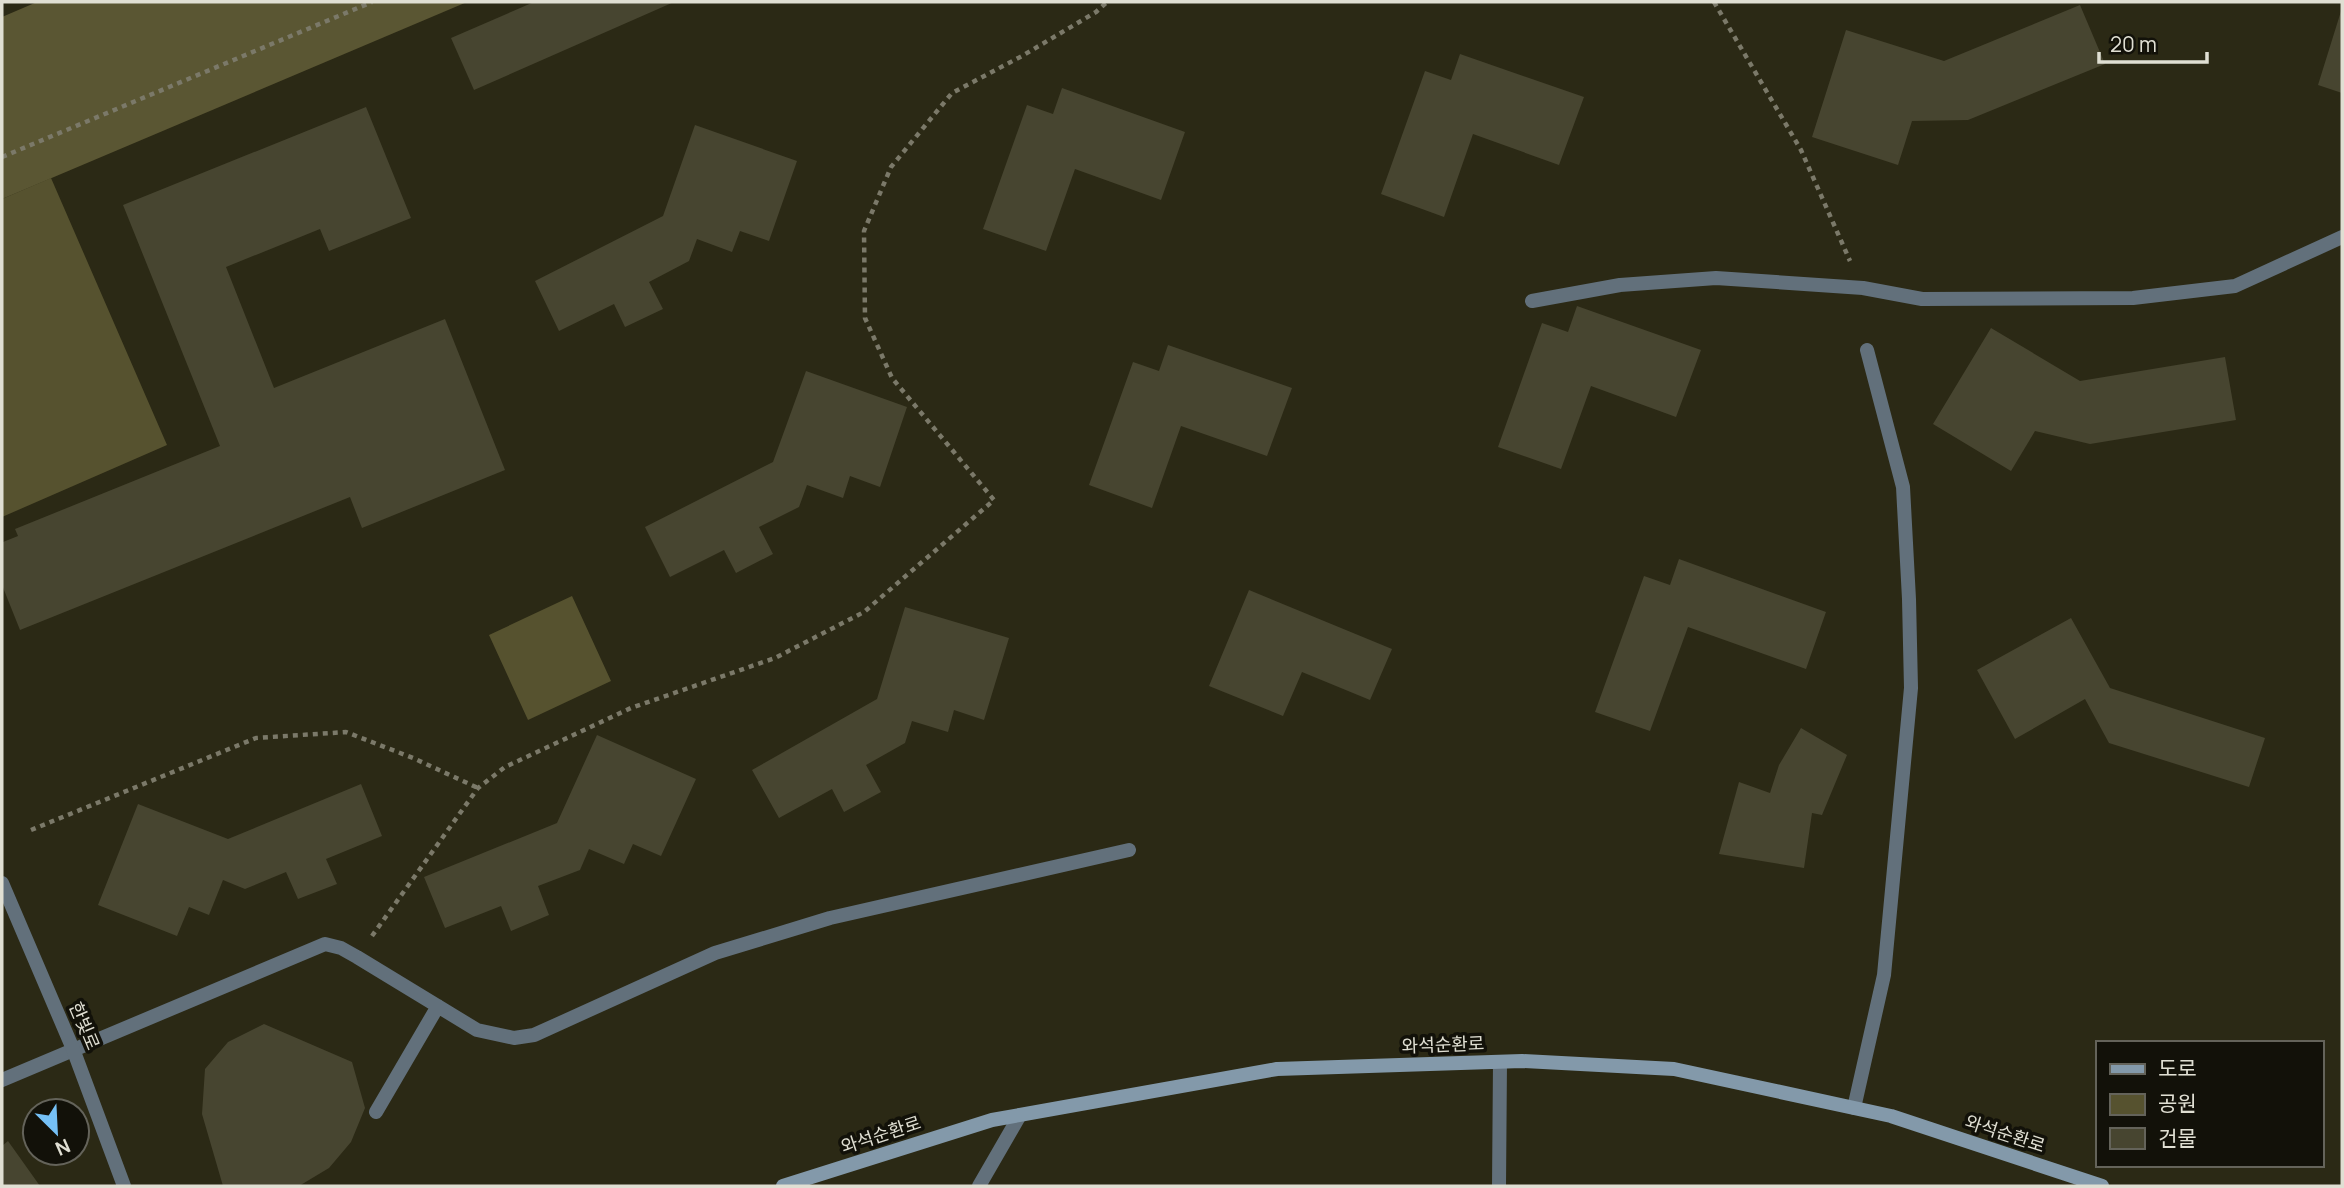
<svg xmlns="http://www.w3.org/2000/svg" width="2344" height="1188" font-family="Manrope,'Noto Sans KR',sans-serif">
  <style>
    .green { fill: #56522f }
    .forest { fill: #5a5633 }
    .building { fill: #474530 }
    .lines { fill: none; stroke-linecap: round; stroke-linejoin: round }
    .path { stroke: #7b7969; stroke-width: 4.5; stroke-dasharray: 5 5; stroke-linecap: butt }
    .lane { stroke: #62707b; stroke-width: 14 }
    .street { stroke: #62707b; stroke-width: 14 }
    .secondary { stroke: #8399aa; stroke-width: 14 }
    .labels { text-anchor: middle; stroke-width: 7; stroke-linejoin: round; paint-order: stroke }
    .street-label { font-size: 18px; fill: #e0dfd3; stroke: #121109 }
  </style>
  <rect width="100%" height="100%" fill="#2b2915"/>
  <!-- green -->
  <path class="green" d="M51 178 167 445 2 517V199Z
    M572 596 611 681 528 720 489 635Z"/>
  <!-- forest -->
  <path class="forest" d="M37 2H467L2 199V17Z"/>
  <!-- building -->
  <path class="building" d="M534 2H674L474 90 451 38Z
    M2080 5 2105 64 1968 120 1912 121 1898 165 1812 137 1846 30 1944 61Z
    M2342 8V93L2318 85Z
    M1460 54 1584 97 1559 165 1473 134 1444 217 1381 194 1425 71 1451 80Z
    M1062 88 1185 132 1161 200 1075 169 1046 251 983 229 1027 105 1053 114Z
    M366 107 411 218 329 251 320 229 226 267 274 388 445 319 505 470 362 528 350 497 20 630 2 585 3 542 18 536 15 529 220 446 123 205Z
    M695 125 797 161 769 241 740 231 732 252 697 239 689 261 649 282 663 309 625 327 614 304 559 331 535 281 663 216Z
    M1577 306 1701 350 1676 417 1591 386 1561 469 1498 447 1542 323 1568 332Z
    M1991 328 2080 381 2225 357 2236 420 2090 444 2035 431 2011 471 1933 424Z
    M1168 345 1292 388 1267 456 1181 426 1152 508 1089 485 1133 362 1159 371Z
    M806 371 907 407 880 487 850 476 843 498 807 485 799 507 759 527 773 554 736 573 724 550 670 577 645 527 773 462Z
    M1679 559 1826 612 1806 669 1688 627 1650 731 1595 712 1644 576 1670 585Z
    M1249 590 1392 649 1370 700 1302 672 1283 716 1209 686Z
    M905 607 1009 638 984 720 954 710 948 732 912 721 905 743 866 765 881 792 844 812 832 789 779 818 752 770 877 699Z
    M2071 618 2110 688 2265 738 2249 787 2109 743 2085 699 2015 739 1977 670Z
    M1801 728 1847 755 1822 815 1812 813 1804 868 1719 854 1739 782 1770 793 1779 765Z
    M597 735 696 779 661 856 633 844 624 864 589 849 580 870 538 886 549 915 511 931 501 906 445 928 424 877 557 823Z
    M361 784 382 836 326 859 337 884 298 899 286 872 245 889 223 880 209 915 189 907 177 936 98 905 138 804 228 839Z
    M264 1024 352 1062 365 1108 351 1142 329 1168 299 1186H223L202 1114 205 1069 228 1042Z
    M8 1141 40 1186H2V1146Z"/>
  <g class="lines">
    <!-- path -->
    <path class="path" d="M1714 2 1801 150 1850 261
      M2 157 372 2
      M31 830 256 738 346 732 413 758 478 788
      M372 936 478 788 505 767 631 708 775 658 864 612 994 500 892 378 865 318 864 231 891 167 952 93 1022 56 1096 12 1107 2"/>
    <!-- lane -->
    <path class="lane" d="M1532 301 1620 285 1716 278 1863 288 1922 299 2133 298 2235 286 2342 237
      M2 1080 325 944 341 948 357 957 477 1030 514 1038 534 1035 715 953 830 918 1129 850
      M1854 1108 1884 975 1911 688 1909 599 1903 487 1867 350
      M376 1112 438 1006"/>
    <!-- street -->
    <path class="street" d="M2 883 73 1049 124 1186
      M979 1186 1020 1115
      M1499 1186 1500 1062"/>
    <!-- secondary -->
    <path class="secondary" d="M783 1186 992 1120 1277 1069 1522 1061 1674 1069 1891 1116 2102 1186"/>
  </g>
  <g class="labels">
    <!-- street labels -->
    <g class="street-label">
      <text transform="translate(84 1026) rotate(67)" y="6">한빛로</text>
      <text transform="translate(1443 1045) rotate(-2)" y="6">와석순환로</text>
      <text transform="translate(2005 1134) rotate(18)" y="6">와석순환로</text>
      <text transform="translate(881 1135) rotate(-18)" y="6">와석순환로</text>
    </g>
  </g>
  <!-- border -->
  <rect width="2344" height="1188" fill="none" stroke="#e0dfd3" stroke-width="7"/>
  <!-- legend -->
  <rect x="2096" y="1041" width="228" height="126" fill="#121109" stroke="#64635a" stroke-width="2"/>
  <rect x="2110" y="1064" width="35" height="10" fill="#8399aa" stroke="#64635a" stroke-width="2"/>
  <text x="2158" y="1076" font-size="21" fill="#e0dfd3">도로</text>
  <rect x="2110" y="1094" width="35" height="21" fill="#56522f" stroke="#64635a" stroke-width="2"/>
  <text x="2158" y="1111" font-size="21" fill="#e0dfd3">공원</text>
  <rect x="2110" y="1128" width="35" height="21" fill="#474530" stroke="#64635a" stroke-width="2"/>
  <text x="2158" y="1146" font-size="21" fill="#e0dfd3">건물</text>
  <!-- north arrow -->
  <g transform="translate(56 1132) rotate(156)"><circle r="33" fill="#121109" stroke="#64635a" stroke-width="2"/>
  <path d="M0-5L12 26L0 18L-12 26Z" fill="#75c0f6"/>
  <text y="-10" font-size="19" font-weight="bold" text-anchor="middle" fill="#e0dfd3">N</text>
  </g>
  <!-- scale -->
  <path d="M2099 52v10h108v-10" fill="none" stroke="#e0dfd3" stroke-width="3.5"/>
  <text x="2110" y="52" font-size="21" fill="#e0dfd3" stroke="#121109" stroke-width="5" paint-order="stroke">20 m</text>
</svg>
